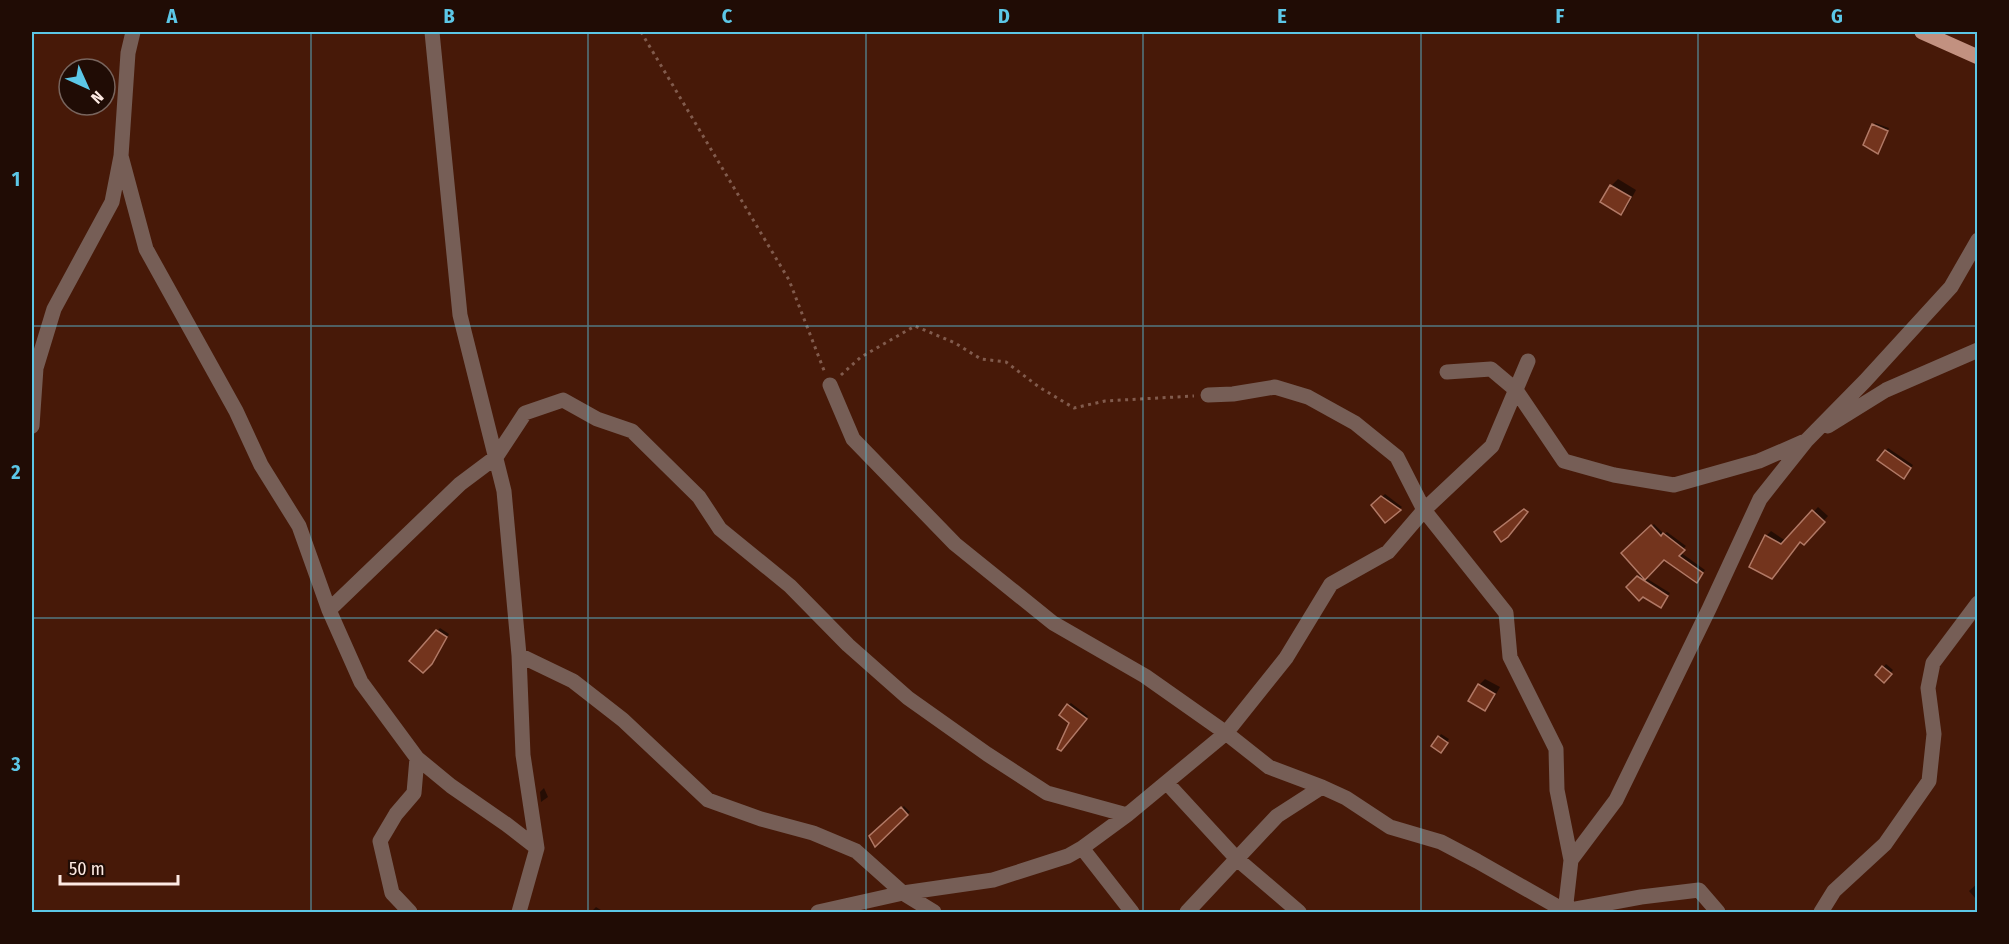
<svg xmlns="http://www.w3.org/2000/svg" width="2009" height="944" font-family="'Fira Sans Condensed',sans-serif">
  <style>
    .shadow { fill: #0007 }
    .building { fill: #73341d; stroke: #b17966; stroke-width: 1.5 }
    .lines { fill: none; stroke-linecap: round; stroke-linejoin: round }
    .path { stroke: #815b4d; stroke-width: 3; stroke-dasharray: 3 4.5; stroke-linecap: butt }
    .minor { stroke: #765e56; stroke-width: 15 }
    .major { stroke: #c29180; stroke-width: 15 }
    .grid { fill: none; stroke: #5cc7e7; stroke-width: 1.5; stroke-opacity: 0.55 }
    .neatline { fill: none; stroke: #5cc7e7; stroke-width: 2 }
    .grid-label { font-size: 20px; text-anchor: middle; font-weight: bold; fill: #5cc7e7 }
  </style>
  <rect width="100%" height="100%" fill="#471908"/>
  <!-- shadow -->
  <path class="shadow" d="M1875 123 1889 128 1880 149 1873 125Z
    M1618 179 1636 190 1627 207 1620 213 1602 202 1611 186Z
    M1888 448 1913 465 1907 474 1886 451Z
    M1385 494 1402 507 1385 521 1373 505Z
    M1818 507 1828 516 1804 543 1801 540 1751 566 1766 536 1771 531 1786 541Z
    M1654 524 1664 534 1667 532 1686 546 1680 552 1705 570 1699 578 1664 559 1646 578 1670 593 1663 603 1628 587 1641 574 1623 553Z
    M440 628 449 634 434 659 411 661Z
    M1886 664 1893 670 1884 681 1877 675Z
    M1485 679 1500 687 1491 703 1485 709 1479 685Z
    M1071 703 1088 716 1064 747 1071 722 1068 705Z
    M1441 734 1449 739 1443 748 1439 737Z
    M544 788 548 797 541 802 540 792Z
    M904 806 910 812 875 845 871 836Z
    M1978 883V895L1975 898 1969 891Z
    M596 907 604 912H591Z"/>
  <!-- building -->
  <path class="building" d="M1872 124 1888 131 1878 154 1863 145Z
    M1610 185 1631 197 1621 215 1600 202Z
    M1885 450 1911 468 1904 479 1877 460Z
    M1381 496 1401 510 1385 523 1371 505Z
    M1524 509 1528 512 1508 537 1501 542 1494 532Z
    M1812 510 1825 522 1804 545 1800 542 1772 579 1749 567 1765 535 1781 544Z
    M1651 525 1661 536 1663 533 1685 550 1679 556 1703 573 1697 583 1664 560 1645 580 1621 553Z
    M1637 576 1668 596 1661 608 1643 597 1639 601 1626 587Z
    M436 630 447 637 432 664 423 673 409 661Z
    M1882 666 1892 674 1884 683 1875 675Z
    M1478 684 1495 694 1485 711 1468 701Z
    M1067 704 1087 719 1061 751 1057 749 1069 723 1059 715Z
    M1438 736 1448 743 1441 753 1431 746Z
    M901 807 908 815 875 847 869 836Z"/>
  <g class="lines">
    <!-- path -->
    <path class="path" d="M641 32 789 280 825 373
      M841 375 861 357 915 326 955 343 981 359 1006 362 1039 387 1074 408 1105 401 1194 396"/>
    <!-- minor -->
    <path class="minor" d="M432 32 460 315 504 491 519 655 523 755 537 848 519 912
      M121 156 146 249 236 411 261 465 299 526 329 610 361 682 417 758 451 786 506 824 537 848
      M1447 372 1491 369 1516 390 1564 461 1614 475 1674 485 1759 461 1803 442
      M830 385 853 439 955 544 1053 623 1145 676 1226 733 1269 767 1322 787 1346 798 1390 827 1441 842 1477 861 1565 911 1641 897 1699 890 1718 912
      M1208 395 1233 394 1275 387 1308 397 1355 423 1397 457 1424 510 1506 613 1510 657 1556 749 1557 790 1571 860
      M32 426 36 368 54 309 112 202 121 156 128 53 133 32
      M1828 426 1886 390 1978 350
      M329 610 460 484 496 457 525 413 563 400 597 419 632 431 699 497 720 529 790 586 848 645 908 698 987 754 1047 793 1127 815
      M519 655 573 681 623 720 708 800 761 819 813 833 856 851 903 893 934 912
      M1167 783 1237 859 1299 912
      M1082 848 1132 912
      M410 912 392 893 380 841 396 814 414 793 417 758
      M818 912 903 893 993 880 1068 856 1082 848 1127 815 1226 733 1286 658 1331 584 1388 552 1424 510 1492 446 1528 361
      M1187 912 1277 816 1322 787
      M1565 912 1571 860 1616 800 1709 609 1760 499 1806 441 1865 381 1951 287 1978 240
      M1821 912 1834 891 1885 844 1929 781 1934 734 1928 688 1933 663 1978 603"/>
    <!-- major -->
    <path class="major" d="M1922 32 1978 57"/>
  </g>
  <!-- grid -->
  <path class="grid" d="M311 32V912M588 32V912M866 32V912M1143 32V912M1421 32V912M1698 32V912M32 326H1978M32 618H1978"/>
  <!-- border -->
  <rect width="2009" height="944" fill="none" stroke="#200c05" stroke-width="66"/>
  <!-- north arrow -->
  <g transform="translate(87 87) rotate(135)"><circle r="28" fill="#200c05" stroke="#78655e" stroke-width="1.5"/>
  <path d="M0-4.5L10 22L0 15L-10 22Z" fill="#5cc7e7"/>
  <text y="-9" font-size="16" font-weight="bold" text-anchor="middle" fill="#fdeae3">N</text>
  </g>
  <!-- scale -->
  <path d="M60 875v9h118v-9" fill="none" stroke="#fdeae3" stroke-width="3"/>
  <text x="69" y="875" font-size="18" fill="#fdeae3" stroke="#200c05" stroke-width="4.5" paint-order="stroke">50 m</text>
  <rect x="33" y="33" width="1943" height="878" class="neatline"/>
  <g class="grid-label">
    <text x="172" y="23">A</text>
    <text x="449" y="23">B</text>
    <text x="727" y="23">C</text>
    <text x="1004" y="23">D</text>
    <text x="1282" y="23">E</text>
    <text x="1560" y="23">F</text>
    <text x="1837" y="23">G</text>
    <text x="16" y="186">1</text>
    <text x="16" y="479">2</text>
    <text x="16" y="771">3</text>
  </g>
</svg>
